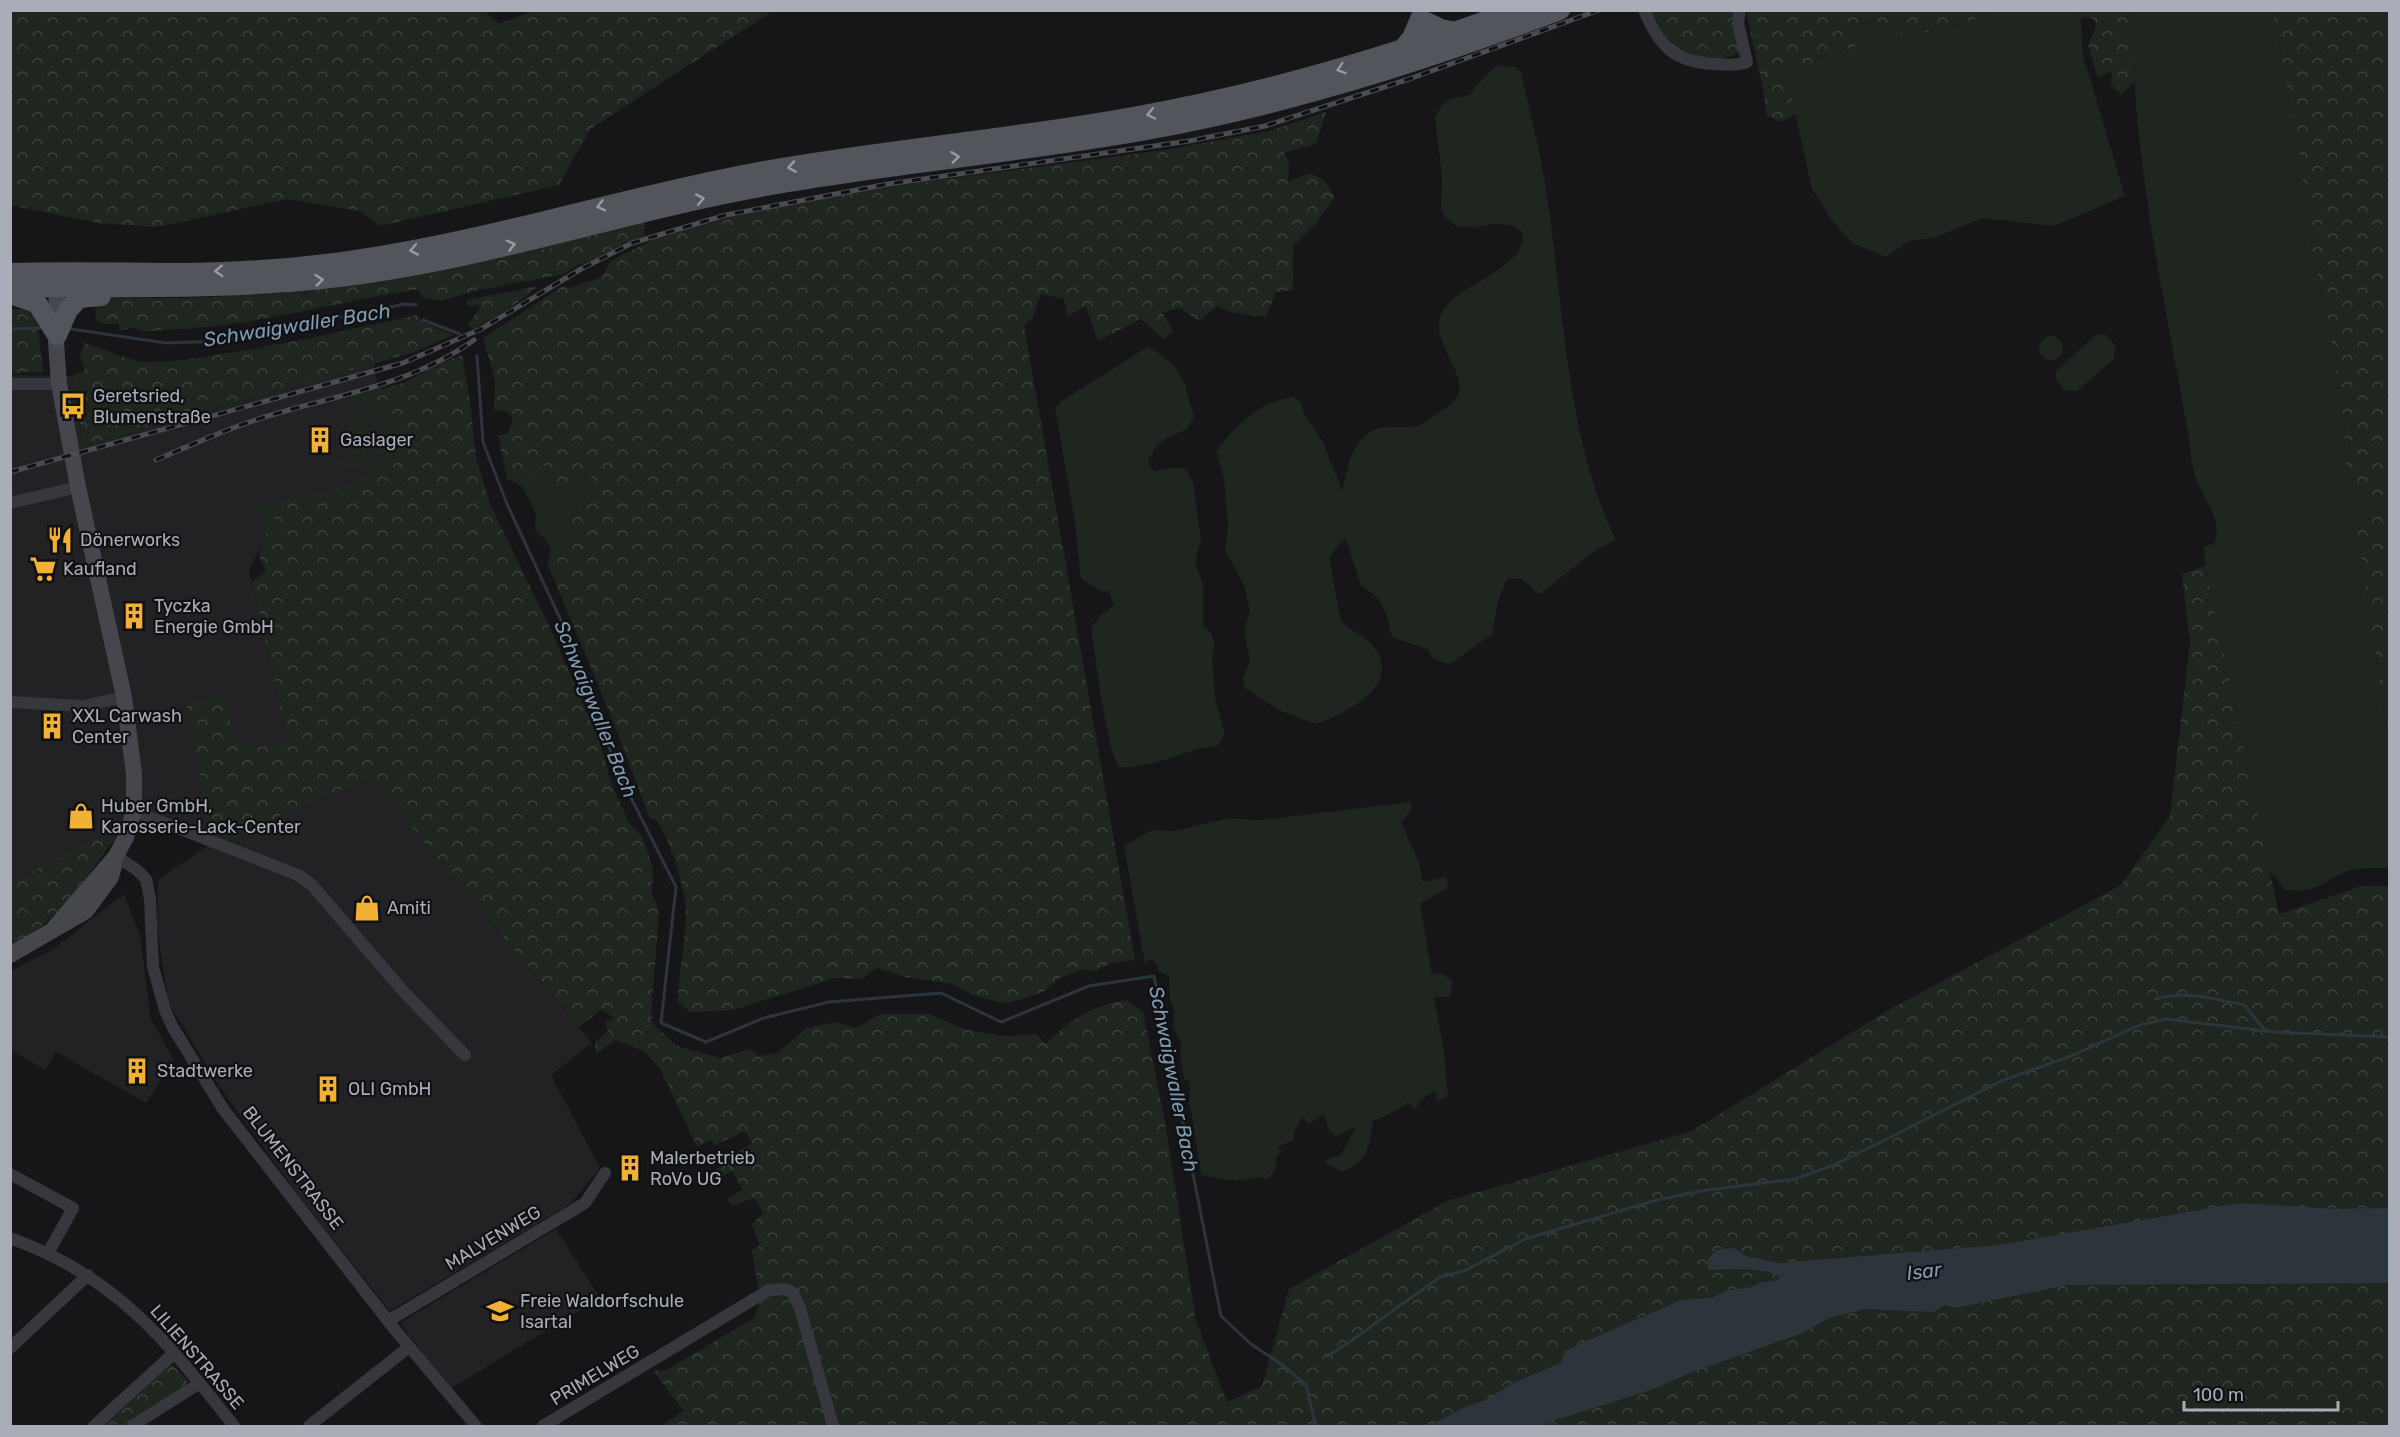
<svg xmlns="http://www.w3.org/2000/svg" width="2400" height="1437" font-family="Rubik,sans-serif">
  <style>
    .built { fill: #222225 }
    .grass { fill: #1e261f }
    .forest { fill: url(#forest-crowns) }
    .water { fill: #2c353c }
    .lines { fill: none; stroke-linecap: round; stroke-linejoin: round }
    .stream { stroke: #2c353c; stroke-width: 3 }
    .street { stroke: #37383d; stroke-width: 12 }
    .secondary { stroke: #45474d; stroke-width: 16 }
    .primary { stroke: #53555c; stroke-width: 20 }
    .rail-casing { stroke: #4a4c52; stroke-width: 5 }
    .rail { stroke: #111113; stroke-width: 3; stroke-dasharray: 9; stroke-linecap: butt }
    .oneway { stroke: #979ba6 }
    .labels { text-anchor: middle; stroke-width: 4.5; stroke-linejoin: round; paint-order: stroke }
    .poi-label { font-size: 18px; fill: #a8adb8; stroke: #111113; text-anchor: start }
    .street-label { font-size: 18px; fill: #a8adb8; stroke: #111113 }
    .water-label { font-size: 20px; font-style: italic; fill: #7f9bb3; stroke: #111113 }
  </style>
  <defs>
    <pattern id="forest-crowns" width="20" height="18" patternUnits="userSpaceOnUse" patternTransform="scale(1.5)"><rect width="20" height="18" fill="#1e261f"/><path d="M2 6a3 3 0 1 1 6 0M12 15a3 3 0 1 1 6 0" fill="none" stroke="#3c433d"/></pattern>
  </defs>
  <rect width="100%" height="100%" fill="#161618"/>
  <!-- built -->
  <path class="built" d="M374 363 394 485 275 518 249 570 298 787 370 778 592 1043 551 1075 600 1168 570 1204 390 1311 300 1197 219 1086 168 1002 157 926 158 879 217 840 154 813 111 844 108 832 11 883V375L73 376 83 446Z
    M124 894 140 935 151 1019 174 1060 146 1103 56 1052 45 1070 11 1050V971L53 949Z
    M556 1229 600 1298 450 1389 400 1323Z"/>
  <!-- grass -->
  <path class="grass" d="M1995 11H2078L2081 18 2083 55 2125 196 2054 226 1983 218 1933 238 1909 241 1886 257 1852 243 1831 219 1812 189 1796 117V105L1780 78 1794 68 1819 60 1836 47 1859 24 1877 20 1883 31 1892 25 1905 37 1961 24Z
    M2127 11H2273L2302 172 2312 249 2329 328 2344 420 2346 468 2355 485 2358 495H2371L2380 503 2359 514 2356 520 2389 747V868C2378 869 2362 867 2351 870 2325 878 2316 897 2284 889L2269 869 2205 566 2204 546 2214 544C2224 521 2205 502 2197 481 2191 466 2190 447 2188 432 2163 293 2132 154 2132 13Z
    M1499 65 1515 67 1521 72C1529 109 1539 146 1545 183 1564 298 1564 434 1616 540L1599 548 1541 593H1535C1527 581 1522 576 1507 579L1498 601 1492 634 1450 664 1432 658 1429 650 1392 637C1387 615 1383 596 1361 586L1346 539 1338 545 1329 559C1332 570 1339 615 1342 621 1348 630 1367 637 1374 647 1403 686 1346 713 1316 724L1279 710 1245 688 1243 679 1250 660 1244 631 1250 610 1244 585 1225 550 1228 525 1224 478 1216 451C1237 425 1259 401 1294 397L1301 403 1304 414 1322 440 1342 490C1348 465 1354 431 1385 427 1395 426 1408 429 1417 426 1426 423 1434 416 1441 411 1447 407 1454 403 1458 396 1469 368 1417 333 1450 302 1468 284 1513 269 1521 245 1523 242 1522 236 1522 232L1513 226 1495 223 1474 228 1456 226 1446 218 1441 211 1442 175 1435 117 1442 105 1450 99 1469 95 1484 77Z
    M595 229 584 238 554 250 550 248 530 252 519 259 508 254 480 264 462 265 449 272H435L424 281 413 283 394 280 372 285 362 281 304 293 297 299 287 300 284 293Z
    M2097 334 2106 335 2116 346 2113 360 2077 391H2066L2056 380V371Z
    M2039 348a12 12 0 1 1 24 0a12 12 0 1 1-24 0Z
    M1149 346 1173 364 1185 385 1194 417 1186 430C1168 436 1153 444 1148 463L1154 471 1174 467 1186 469 1193 482 1201 539 1195 562 1203 585V625L1211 633 1215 645 1212 656 1215 699 1225 734 1218 745C1186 749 1150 770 1119 767 1107 751 1095 654 1091 628L1098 618 1114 605 1109 591H1101L1081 579 1074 516 1055 409 1060 402Z
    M381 385 383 405 393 428 396 454 391 476C375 475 367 483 354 489 343 494 332 497 321 503L308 500 268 519H281L280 525 263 536 257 504C280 500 359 488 371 469 380 456 377 444 375 429 372 413 368 404 351 401L349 396 353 393Z
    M354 412C372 420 371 453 359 467L347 468 334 464 296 471 295 468 344 460 354 450 346 413Z
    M546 465 574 488 589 474 596 481 578 499 576 514 569 524 578 532 576 542 547 562 551 549 545 539 535 531 536 514 522 486 507 479 505 468 524 480 534 466Z
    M1410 802 1412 810 1401 822 1419 863 1423 882 1446 877 1448 888 1420 904 1432 975 1441 973 1453 981 1450 997H1434L1444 1051 1448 1096 1437 1101 1436 1091 1423 1098 1414 1110 1409 1102 1394 1112 1373 1121C1369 1149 1369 1159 1342 1172L1324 1162 1329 1158 1341 1155 1356 1126 1336 1137 1330 1132 1324 1114 1309 1124 1303 1117 1294 1132V1140L1278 1147 1281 1152 1275 1160 1277 1167 1268 1179 1257 1177 1236 1181 1201 1175 1191 1108 1189 1103 1190 1082 1185 1080 1181 1061V1042L1173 1027 1175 1012 1170 1000 1169 976 1157 970 1158 965 1151 959 1145 964 1124 846 1152 830 1175 831 1229 818 1262 820Z"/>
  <!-- forest -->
  <path class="forest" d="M1748 10H1995V11L1961 24 1905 37 1892 25 1883 31 1877 20 1859 24 1861 42 1842 55 1836 48 1802 70 1794 68 1780 78 1796 105V114L1781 122 1767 116 1763 89 1747 16Z
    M2127 10 2132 13 2134 82 2121 95 2111 84 2112 71 2098 78 2088 45 2097 25 2092 18H2081L2078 11Z
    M484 11 499 24 536 10 773 11 590 129 559 185 380 226 360 211 288 199 157 227 97 223 11 205V11Z
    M1649 11H1735L1741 52C1734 54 1726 59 1718 60 1682 66 1664 39 1649 11Z
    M2273 11H2389V747L2356 520 2359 514 2380 502 2371 495H2358L2355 485 2346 468 2344 420 2329 328 2312 249 2302 172Z
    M1326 112 1316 144 1284 153 1289 162 1288 182 1309 173 1323 179 1335 197 1317 222 1293 246V290L1276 292 1266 317 1230 312 1218 306 1199 321 1180 308 1162 312 1173 331 1163 339 1141 319 1098 341 1086 306 1068 316 1064 299 1041 294 1032 319 1024 325 1135 960 1112 963 1094 971 1085 969 1060 978 1043 992 1006 1004 972 995 953 984 906 977 877 968 862 979 835 978 733 1010 690 1012 678 1002C679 971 686 940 686 910 686 890 668 833 655 819H650L613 721 547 562 576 542 578 532 569 524 576 514 578 499 596 481 588 475 574 488 552 481 546 466H535L532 477 524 480 505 468 498 436 508 433 513 419 508 412 494 410 495 380 483 338 563 286 570 288 602 277 610 261 655 239 732 217 872 189 1165 150 1269 131Z
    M646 216 644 236 626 242 598 258 578 265 564 274 474 291 441 301 422 297 419 290H412C334 303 258 325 178 329 162 329 147 335 133 327L119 331V324H105L96 320 95 302 114 298H192L284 293 287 300C304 298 313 286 332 289L337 283 362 281 372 285 394 280 413 283 424 281 435 272H449L462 265 480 264 508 254 519 259 530 252 550 248 554 250 584 238 595 229Z
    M538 286C518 304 497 316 473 329L468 324 479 309V305L470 307 466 303V300Z
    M10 309H36L43 372 11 373Z
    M416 315 425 323 453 335 414 352 83 446 73 376 75 374 85 371 80 357 84 343C103 348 128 361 145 362 172 363 201 357 227 353 291 343 353 329 416 315Z
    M462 355 470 401 476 457 490 504 547 621 600 743 611 783 629 823 643 838 653 869 652 892 659 913 651 1015 653 1024 677 1046 720 1058 749 1049 760 1056 777 1053 807 1028 836 1022 857 1028 880 1014H929L967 1030 1004 1036 1037 1034 1046 1044C1069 1020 1093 1005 1127 1000L1143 1012 1165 1122 1196 1321 1227 1402 1262 1386 1289 1289 1447 1201 1692 1131 1885 1012 2121 885 2170 816 2190 642 2182 574 2205 566 2279 914 2361 886H2389V1426H660L684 1411 653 1371 666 1370 754 1318 760 1301 752 1251 760 1245 752 1225 763 1213 754 1198 732 1206 727 1199 743 1190 732 1171 715 1181 710 1173 721 1166 723 1161 752 1143 745 1131 715 1145 711 1140 697 1147 661 1070 644 1051 616 1040 596 1053 595 1042 608 1031 605 1022 614 1018 602 1009 579 1027 370 778 288 812 225 843 208 821 186 703 224 695 234 738C255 751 265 747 288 743L252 582 266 571 259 556 263 536 280 524 281 519H268C274 500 305 500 321 503 332 497 343 494 354 489 367 483 375 475 391 476L396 454 393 428 375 413 378 405 370 397 372 392 406 382 432 367Z
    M108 831 111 844C82 883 55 924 11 947V883Z
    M171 1364 187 1379V1385L124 1426H103L102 1425Z"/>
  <!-- water -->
  <path class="water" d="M2239 1203 2337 1209 2389 1208V1283L2067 1285 1956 1308 1944 1305 1934 1312 1864 1309 1829 1318 1800 1334 1690 1373 1651 1390 1537 1426H1428L1467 1406 1484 1401 1513 1383 1560 1363 1565 1357 1564 1351 1681 1300 1714 1297 1725 1291 1751 1287 1759 1283 1778 1280 1780 1277C1766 1266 1726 1270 1708 1270V1259L1716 1250 1734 1248 1746 1256 1778 1263 1999 1245Z"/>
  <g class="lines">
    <!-- stream -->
    <path class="stream" d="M423 320 460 334
      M10 329 40 328
      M71 329 166 343 222 341 405 304 416 305
      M477 356 483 442 507 504 564 627 619 774 676 887 661 1023 706 1042 764 1018 829 1002 941 993 1001 1022 1089 986 1154 976 1221 1316 1251 1344 1284 1366 1306 1385 1316 1426
      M2155 999C2183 990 2216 999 2244 1005L2265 1030
      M1327 1356 1345 1345 1440 1277 1464 1271 1525 1239 1657 1200 1707 1190 1795 1179 1834 1165 1879 1143 2001 1081 2071 1056 2140 1025 2166 1019 2274 1032 2390 1037"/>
    <!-- street -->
    <path class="street" d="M1644 10C1659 46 1674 62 1714 64 1726 65 1736 66 1747 62L1738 23 1740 10
      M10 384H59
      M10 503 78 487
      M10 702 83 706 124 697
      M134 811 298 875 312 885 403 991 465 1055
      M116 856 137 870 146 879 150 899 153 967 165 1010 172 1026 223 1109 396 1331 476 1426
      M10 1174 73 1208 48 1253
      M10 1238C116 1276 167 1341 234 1426
      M388 1321 585 1203 605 1173
      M10 1348 88 1275
      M94 1426 174 1353
      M132 1426 200 1383
      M309 1426 409 1347
      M543 1426 769 1290 786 1289 793 1293 800 1308 833 1426"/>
    <!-- secondary -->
    <path class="secondary" d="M54 928 116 856 126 837 134 811V774L124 697 78 487 59 384 56 342 57 276
      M10 955 86 911 111 877 114 866"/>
    <!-- primary -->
    <path class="primary" d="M1401 51 1412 38 1420 19 1441 29 1457 32
      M10 273C70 271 129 273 188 273 251 272 317 267 380 256 509 235 635 194 764 171 888 149 1014 139 1138 116 1267 93 1392 56 1516 10
      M10 287C132 287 255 291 375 272 509 252 638 208 771 185 894 163 1018 153 1141 131 1284 106 1424 61 1560 10
      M10 294 37 303 57 335
      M57 335 68 310 79 298 101 296"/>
    <!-- rail casing -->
    <g class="rail-casing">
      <path id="rail" d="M156 460C193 444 229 428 268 416 338 395 413 384 474 340
        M10 472 403 363 481 329 581 269 632 243 726 215 888 184 1189 141 1265 126 1412 78 1599 10"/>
    </g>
    <!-- rail -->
    <use href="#rail" class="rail"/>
  </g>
  <!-- one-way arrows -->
  <defs><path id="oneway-chevron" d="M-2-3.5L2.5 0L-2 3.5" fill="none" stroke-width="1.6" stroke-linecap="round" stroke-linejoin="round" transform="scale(1.5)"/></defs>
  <g class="oneway">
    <use href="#oneway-chevron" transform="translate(1341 69) rotate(163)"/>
    <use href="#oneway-chevron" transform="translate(1151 114) rotate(168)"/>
    <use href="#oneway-chevron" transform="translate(955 157) rotate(-7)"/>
    <use href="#oneway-chevron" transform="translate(792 167) rotate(171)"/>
    <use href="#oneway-chevron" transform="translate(700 199) rotate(-11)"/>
    <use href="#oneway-chevron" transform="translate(601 206) rotate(166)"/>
    <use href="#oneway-chevron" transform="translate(511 245) rotate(-14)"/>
    <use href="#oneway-chevron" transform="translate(414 250) rotate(169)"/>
    <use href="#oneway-chevron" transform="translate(219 271) rotate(177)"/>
    <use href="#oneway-chevron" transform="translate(319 280) rotate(-6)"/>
  </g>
  <!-- icons -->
  <defs>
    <g id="bus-bare" transform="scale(2.07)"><path d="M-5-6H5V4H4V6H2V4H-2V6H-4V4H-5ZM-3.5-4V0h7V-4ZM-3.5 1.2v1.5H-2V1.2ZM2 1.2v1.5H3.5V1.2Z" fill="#f2b134" stroke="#111113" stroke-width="2.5" paint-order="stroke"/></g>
    <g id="building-bare" transform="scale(2.07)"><path d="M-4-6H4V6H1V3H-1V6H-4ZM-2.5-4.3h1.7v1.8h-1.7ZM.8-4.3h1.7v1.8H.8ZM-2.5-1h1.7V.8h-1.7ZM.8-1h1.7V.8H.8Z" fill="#f2b134" stroke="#111113" stroke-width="2.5" paint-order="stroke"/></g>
    <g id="restaurant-bare" transform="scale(2.07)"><path d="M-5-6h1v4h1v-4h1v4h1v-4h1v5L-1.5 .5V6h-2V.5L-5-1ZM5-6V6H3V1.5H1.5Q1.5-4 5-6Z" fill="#f2b134" stroke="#111113" stroke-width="2.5" paint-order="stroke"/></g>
    <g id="supermarket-bare" transform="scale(2.07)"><path d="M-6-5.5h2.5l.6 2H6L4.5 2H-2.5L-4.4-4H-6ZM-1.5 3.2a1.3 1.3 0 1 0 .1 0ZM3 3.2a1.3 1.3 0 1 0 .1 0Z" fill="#f2b134" stroke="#111113" stroke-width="2.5" paint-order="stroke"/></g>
    <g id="shop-bare" transform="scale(2.07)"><path d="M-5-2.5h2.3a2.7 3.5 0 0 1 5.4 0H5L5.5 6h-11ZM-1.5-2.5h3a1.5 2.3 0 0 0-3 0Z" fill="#f2b134" stroke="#111113" stroke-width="2.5" paint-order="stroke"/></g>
    <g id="school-bare" transform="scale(2.07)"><path d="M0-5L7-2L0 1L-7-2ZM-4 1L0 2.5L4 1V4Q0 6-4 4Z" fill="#f2b134" stroke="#111113" stroke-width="2.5" paint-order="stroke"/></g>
  </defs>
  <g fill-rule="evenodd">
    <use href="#bus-bare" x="73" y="406"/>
    <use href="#building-bare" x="320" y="440"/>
    <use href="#restaurant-bare" x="60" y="540"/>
    <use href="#supermarket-bare" x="43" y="569"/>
    <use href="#building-bare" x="134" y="616"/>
    <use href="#building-bare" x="52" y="726"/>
    <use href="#shop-bare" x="81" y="816"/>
    <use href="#shop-bare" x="367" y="908"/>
    <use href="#building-bare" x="137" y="1071"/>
    <use href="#building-bare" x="328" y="1089"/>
    <use href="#building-bare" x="630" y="1168"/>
    <use href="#school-bare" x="500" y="1311"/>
  </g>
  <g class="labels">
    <!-- poi labels -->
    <g class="poi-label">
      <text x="93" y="402">Geretsried,<tspan x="93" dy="21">Blumenstraße</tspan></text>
      <text x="340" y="446">Gaslager</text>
      <text x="80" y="546">Dönerworks</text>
      <text x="63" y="575">Kaufland</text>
      <text x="154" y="612">Tyczka<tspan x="154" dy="21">Energie GmbH</tspan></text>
      <text x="72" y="722">XXL Carwash<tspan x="72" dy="21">Center</tspan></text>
      <text x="101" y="812">Huber GmbH,<tspan x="101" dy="21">Karosserie-Lack-Center</tspan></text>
      <text x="387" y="914">Amiti</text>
      <text x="157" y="1077">Stadtwerke</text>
      <text x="348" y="1095">OLI GmbH</text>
      <text x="650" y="1164">Malerbetrieb<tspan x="650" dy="21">RoVo UG</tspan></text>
      <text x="520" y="1307">Freie Waldorfschule<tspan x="520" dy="21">Isartal</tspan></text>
    </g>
    <!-- street labels -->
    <g class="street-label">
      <text transform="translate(293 1168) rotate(52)" y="6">BLUMENSTRASSE</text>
      <text transform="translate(493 1238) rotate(-31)" y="6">MALVENWEG</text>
      <text transform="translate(197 1357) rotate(49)" y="6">LILIENSTRASSE</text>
      <text transform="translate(595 1375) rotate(-31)" y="6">PRIMELWEG</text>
    </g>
    <!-- water labels -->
    <g class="water-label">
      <text transform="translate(297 325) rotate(-9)" y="7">Schwaigwaller Bach</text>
      <text transform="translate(596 709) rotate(68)" y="7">Schwaigwaller Bach</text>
      <text transform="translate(1174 1079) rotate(79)" y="7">Schwaigwaller Bach</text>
      <text transform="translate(1924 1271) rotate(-7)" y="7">Isar</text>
    </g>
  </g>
  <!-- border -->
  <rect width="2400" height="1437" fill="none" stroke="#a8adb8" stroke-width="24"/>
  <!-- scale -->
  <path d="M2184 1401v9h154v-9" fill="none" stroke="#a8adb8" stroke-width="3"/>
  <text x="2193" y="1401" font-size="18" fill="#a8adb8" stroke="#111113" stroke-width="4.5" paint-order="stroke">100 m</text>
</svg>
